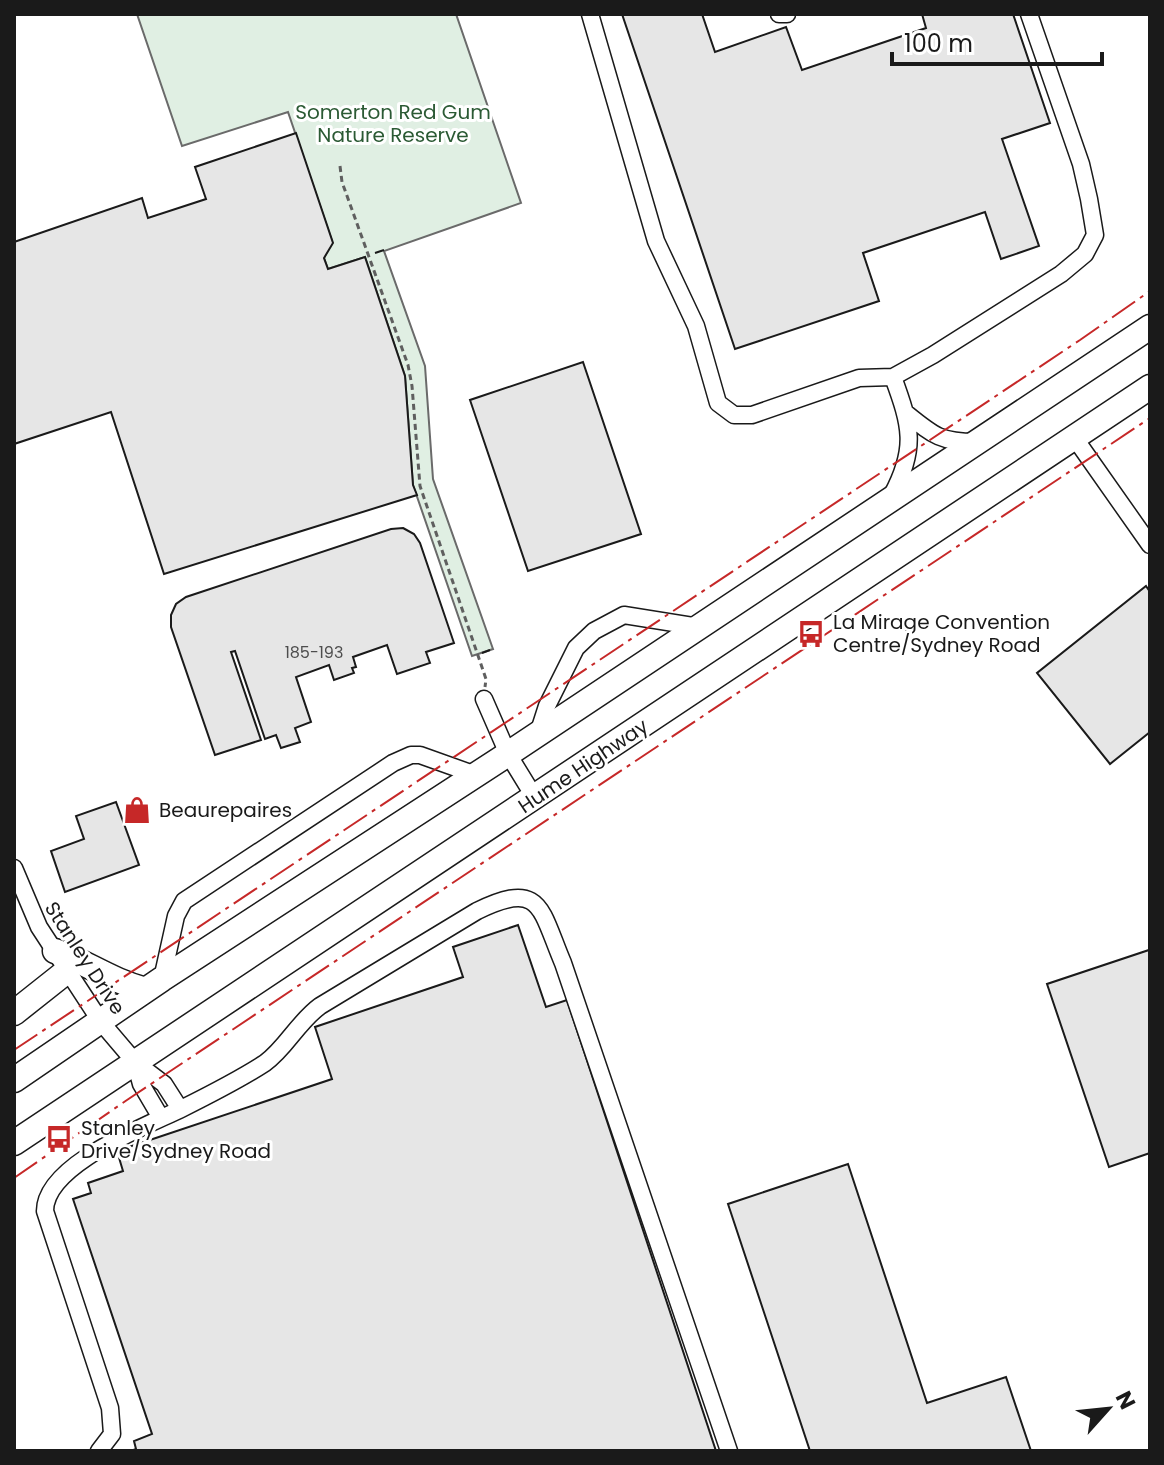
<svg xmlns="http://www.w3.org/2000/svg" width="1164" height="1465" font-family="Poppins,sans-serif">
  <style>
    .green { fill: #e0efe3; stroke: #6a6a6a; stroke-width: 2 }
    .building { fill: #e6e6e6; stroke: #1a1a1a; stroke-width: 2 }
    .lines { fill: none; stroke-linecap: round; stroke-linejoin: round }
    .minor-casing { stroke: #1a1a1a; stroke-width: 19 }
    .highway-casing { stroke: #1a1a1a; stroke-width: 27 }
    .path { stroke: #5f5f5f; stroke-width: 3; stroke-dasharray: 6 4; stroke-linecap: butt }
    .minor { stroke: #fff; stroke-width: 16 }
    .highway { stroke: #fff; stroke-width: 24 }
    .fence { stroke: #1a1a1a; stroke-width: 2; stroke-dasharray: 10 4; stroke-linecap: butt }
    .power { stroke: #c62828; stroke-width: 2; stroke-dasharray: 28 6 4 6; stroke-linecap: butt }
    .labels { text-anchor: middle; stroke-width: 6; stroke-linejoin: round; paint-order: stroke }
    .number-label { font-size: 16px; fill: #4d4d4d }
    .park-label { font-size: 20px; fill: #2b5a34; stroke: #fff }
    .poi-label { font-size: 20px; fill: #1a1a1a; stroke: #fff; text-anchor: start }
    .street-label { font-size: 20px; fill: #1a1a1a; stroke: #fff }
  </style>
  <rect width="100%" height="100%" fill="#fff"/>
  <!-- green -->
  <path class="green" d="M137 14H456L521 203 384 251 425 366 433 479 493 649 472 656 413 485 405 376 365 257 328 269 324 258 332 241 288 112 182 146Z"/>
  <!-- building -->
  <path class="building" d="M622 14H702L715 52 786 27 802 70 926 28 922 14H1013L1050 123 1002 139 1039 246 1001 259 985 212 863 253 879 301 735 349Z
    M296 133 333 243 324 258 328 269 365 257 405 376 413 485 417 495 164 574 111 412 14 444V242L142 198 148 218 206 199 195 167Z
    M583 362 641 534 528 571 470 400Z
    M403 528 414 534 420 543 454 643 426 652 430 663 397 674 387 645 353 657 356 667 352 668 354 673 334 680 329 665 296 677 311 722 295 728 300 742 281 748 276 735 265 739 235 651 231 652 261 740 215 755 171 627V615L176 604 186 597 391 529Z
    M1146 586 1150 592V732L1110 764 1037 673Z
    M116 802 139 865 65 892 51 851 84 839 76 816Z
    M518 925 546 1007 567 1000 716 1451H131L136 1449 134 1441 152 1434 73 1199 91 1193 88 1183 123 1171 117 1151 332 1079 315 1027 463 977 453 947Z
    M1149 950 1150 1153 1109 1167 1047 984Z
    M848 1164 927 1403 1006 1377 1031 1451H810L728 1204Z"/>
  <g class="lines">
    <!-- minor casing -->
    <g class="minor-casing">
      <path id="minor" d="M590 14 656 241 696 326 718 403 734 415H752L859 378 893 377 933 355 1061 274 1085 254 1095 235 1089 199 1081 164 1029 14
        M779 14H787
        M907 414C934 436 941 442 976 442
        M1074 437 1150 545
        M892 495C917 448 911 426 893 377
        M484 699 508 754 535 798
        M538 734 547 706 576 648 594 631 624 615 699 627
        M14 868 39 927 101 1022 135 1062 164 1084 180 1109
        M162 979 176 916 184 901 393 763 411 755H420L476 775
        M135 1062 141 1084 161 1118
        M99 1451 112 1434 110 1408 45 1211C45 1164 147 1126 183 1108 211 1094 239 1080 265 1063 286 1048 297 1023 320 1006L477 911C542 879 540 909 563 963L729 1451"/>
    </g>
    <!-- highway casing -->
    <g class="highway-casing">
      <path id="highway" d="M55 951C88 963 111 981 146 990
        M14 1013 67 971
        M14 1080 162 979 508 754 1150 327
        M14 1143 1150 387"/>
    </g>
    <!-- path -->
    <path class="path" d="M340 166 342 182 408 365 412 386 420 486 486 679 485 687"/>
    <!-- minor -->
    <use href="#minor" class="minor"/>
    <!-- highway -->
    <use href="#highway" class="highway"/>
    <!-- fence -->
    <path class="fence" d="M375 253 384 250
      M482 653 490 650"/>
    <!-- power -->
    <path class="power" d="M14 1050 1080 340 1150 291
      M14 1178 127 1100 1150 418"/>
  </g>
  <!-- icons -->
  <defs>
    <g id="bus-bare" transform="scale(2.16)"><path d="M-5-6H5V4H4V6H2V4H-2V6H-4V4H-5ZM-3.5-4V0h7V-4ZM-3.5 1.2v1.5H-2V1.2ZM2 1.2v1.5H3.5V1.2Z" fill="#c62828" stroke="#fff" stroke-width="2.5" paint-order="stroke"/></g>
    <g id="shop-bare" transform="scale(2.16)"><path d="M-5-2.5h2.3a2.7 3.5 0 0 1 5.4 0H5L5.5 6h-11ZM-1.5-2.5h3a1.5 2.3 0 0 0-3 0Z" fill="#c62828" stroke="#fff" stroke-width="2.5" paint-order="stroke"/></g>
  </defs>
  <g fill-rule="evenodd">
    <use href="#bus-bare" x="811" y="634"/>
    <use href="#shop-bare" x="137" y="810"/>
    <use href="#bus-bare" x="59" y="1139"/>
  </g>
  <g class="labels">
    <!-- number labels -->
    <g class="number-label">
      <text x="314" y="658">185-193</text>
    </g>
    <!-- park labels -->
    <g class="park-label">
      <text x="393" y="119">Somerton Red Gum<tspan x="393" dy="23">Nature Reserve</tspan></text>
    </g>
    <!-- poi labels -->
    <g class="poi-label">
      <text x="833" y="629">La Mirage Convention<tspan x="833" dy="23">Centre/Sydney Road</tspan></text>
      <text x="159" y="817">Beaurepaires</text>
      <text x="81" y="1135">Stanley<tspan x="81" dy="23">Drive/Sydney Road</tspan></text>
    </g>
    <!-- street labels -->
    <g class="street-label">
      <text transform="translate(583 766) rotate(-34)" y="7">Hume Highway</text>
      <text transform="translate(85 958) rotate(57)" y="7">Stanley Drive</text>
    </g>
  </g>
  <!-- border -->
  <rect width="1164" height="1465" fill="none" stroke="#1a1a1a" stroke-width="32"/>
  <!-- north arrow -->
  <g transform="translate(1108 1409) rotate(63)" stroke="#ffffff" stroke-width="6" paint-order="stroke">
  <path d="M0-6L14 30L0 20L-14 30Z" fill="#1a1a1a"/>
  <text y="-12" font-size="22" font-weight="bold" text-anchor="middle" fill="#1a1a1a">N</text>
  </g>
  <!-- scale -->
  <path d="M892 52v12h210v-12" fill="none" stroke="#1a1a1a" stroke-width="4"/>
  <text x="904" y="52" font-size="24" fill="#1a1a1a" stroke="#ffffff" stroke-width="6" paint-order="stroke">100 m</text>
</svg>
